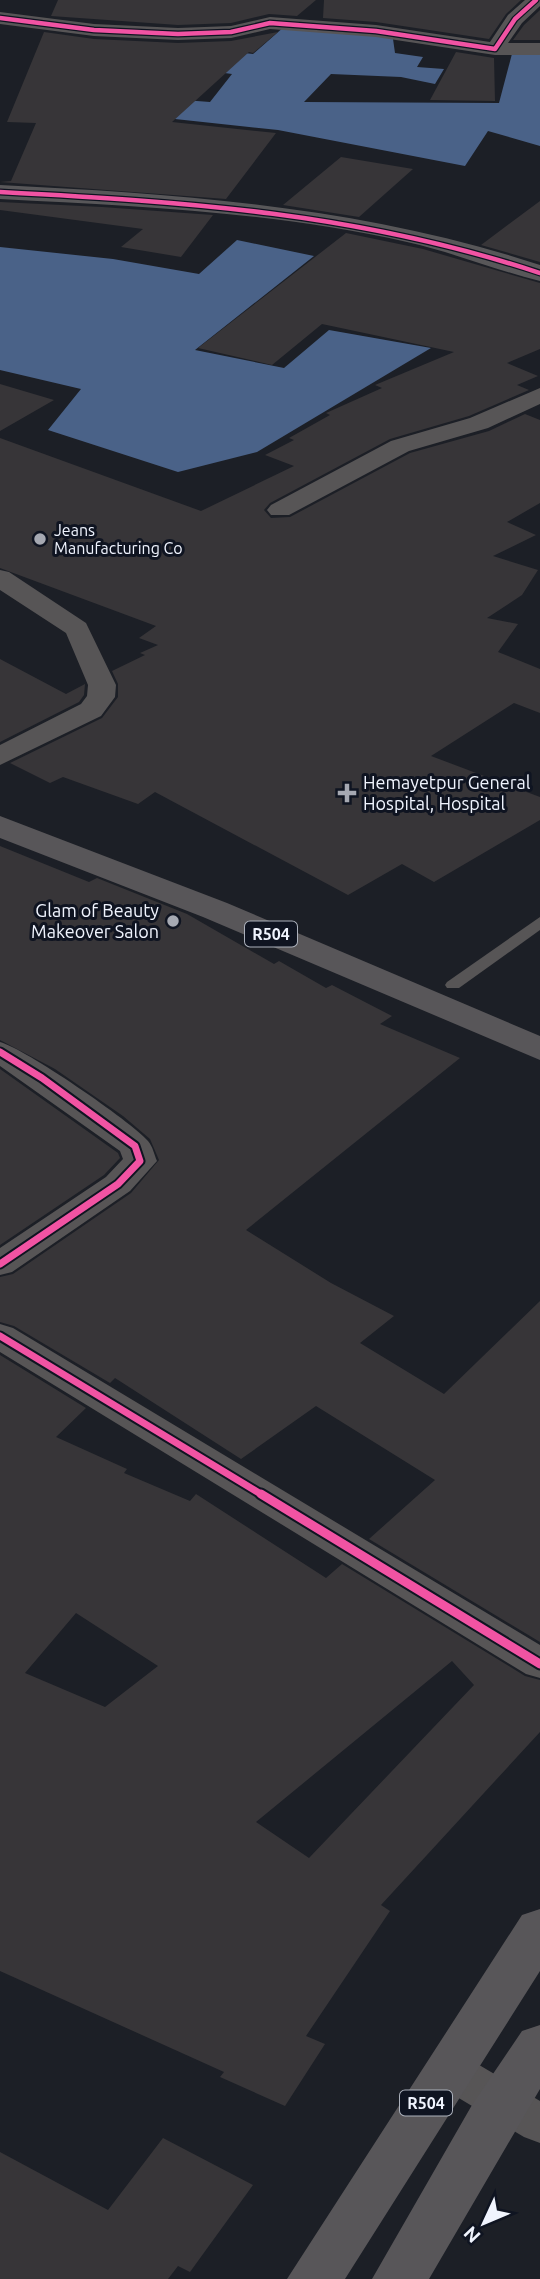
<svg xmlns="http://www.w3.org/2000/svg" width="540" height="2279" font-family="Ubuntu,sans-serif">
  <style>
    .water { fill: #4a6288 }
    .building { fill: #373538; fill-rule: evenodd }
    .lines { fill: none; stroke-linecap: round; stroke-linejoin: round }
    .lane { fill: #575556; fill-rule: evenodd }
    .street { fill: #575556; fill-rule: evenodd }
    .secondary { fill: #585759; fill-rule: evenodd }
    .primary { fill: #585659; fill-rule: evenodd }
    .cycleway-far2-casing { stroke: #0f1421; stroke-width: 7 }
    .cycleway-far1-casing { stroke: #0f1421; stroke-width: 11 }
    .cycleway-casing { stroke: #0f1421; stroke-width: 13 }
    .cycleway-far2 { stroke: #f153a3; stroke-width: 4.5 }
    .cycleway-far1 { stroke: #f153a3; stroke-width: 7 }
    .cycleway { stroke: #f153a3; stroke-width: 9 }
    .poi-dot { fill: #a6a9b2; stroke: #0f1421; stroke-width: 2.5 }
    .labels { text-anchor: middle; stroke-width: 6; stroke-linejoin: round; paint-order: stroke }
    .far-poi-label { font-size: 16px; fill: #f0f4fe; stroke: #0f1421; text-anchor: start }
    .shield { fill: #0f1421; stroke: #acb1bc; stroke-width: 2 }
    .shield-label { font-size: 16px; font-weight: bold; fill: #f0f4fe }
    .poi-label { font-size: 18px; fill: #f0f4fe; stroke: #0f1421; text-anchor: start }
  </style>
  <rect width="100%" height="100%" fill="#1c1f26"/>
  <!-- water -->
  <path class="water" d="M285 26 340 29 393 39 395 53 423 57 417 67 444 69 435 84 401 77 331 74 304 102 499 103 513 50 540 51V146L488 131 465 166 278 130 138 115 118 95 210 102 232 74 187 68 208 49 253 54Z
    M237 240 314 256 195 350 284 368 329 330 431 348 257 452 178 472 48 430 81 389 0 370V247L113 259 199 274Z"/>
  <!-- building -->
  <path class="building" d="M58 0H316L297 16 269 14 231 23 178 25 51 16Z
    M324 0H521L506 14 489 39 376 22 323 18Z
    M540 10V40H513L524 25Z
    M44 32 94 39 178 43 231 41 278 32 253 53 249 52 172 122 276 133 226 199 0 182 11 181 36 123 7 122Z
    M456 52 494 58 495 101 430 100Z
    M341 157 413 169 359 217 283 205Z
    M540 201V262L481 245Z
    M0 202 102 207 213 215 181 257 121 247 143 229 0 210Z
    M346 233 423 249 540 283V349L507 363 538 376 517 385 529 390 469 416 390 439 270 503 264 510 271 518 290 517 410 453 489 431 525 414 540 420V503L507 522 536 535 493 556 538 570 522 595 487 618 518 624 498 652 540 669V713L514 703 431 756 540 797V820L434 882 402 864 348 895 155 792 138 804 63 777 50 783 10 763 102 718 118 697V684L112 671 145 655 140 653 158 645 139 638 156 626 0 568V438L201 511 294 466 265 455 294 440 289 438 330 415 326 413 382 388 375 385 454 352 322 324 272 365 198 348Z
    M0 384 54 400 0 431Z
    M0 659 66 694 85 684 84 695 79 702 0 742Z
    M0 846 89 882 97 878 187 914 274 964 279 961 326 988 332 985 392 1016 380 1024 460 1058 246 1230 331 1283 394 1316 360 1343 444 1394 540 1301V1642L369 1539 435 1480 316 1406 241 1459 115 1378 110 1383 14 1326 0 1322V1277L13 1274 131 1193 159 1160 150 1139 123 1116 55 1069 0 1040Z
    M0 1069 118 1153 120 1158 104 1175 0 1245Z
    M0 1355 86 1408 56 1437 127 1469 124 1473 190 1501 196 1494 326 1578 342 1564 525 1676 540 1680V1732L381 1905 390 1911 306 2036 325 2044 285 2106 220 2077 224 2072 0 1971ZM76 1613 158 1666 105 1707 25 1673ZM452 1661 474 1685 309 1858 256 1822Z
    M163 2138 253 2185 190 2272 178 2266 168 2279H0V2152L108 2210Z"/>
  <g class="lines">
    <!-- lane -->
    <path class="lane" d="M540 917V930L459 988H447L445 985 447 982Z"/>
    <!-- street -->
    <path class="street" d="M525 0H540V6L522 23 508 43H540V55H495L376 37 270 29 231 38 178 40 94 36 0 24V12L94 24 178 28 231 26 270 17 376 25 490 42 508 15Z
      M540 388V404L488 428 409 451 289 515H271L267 510 271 505 391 441 470 418Z
      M0 570 9 572 86 623 116 685 115 697 101 716 0 765V745L81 704 87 696 88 685 66 633 0 590Z
      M0 1042C24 1048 132 1122 148 1141 153 1147 154 1154 157 1161L130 1191 12 1272 0 1275V1248L106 1177 123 1159 120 1151 0 1066Z
      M0 1324 13 1328 540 1645V1678L526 1674 0 1352Z
      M448 2051 464 2056 540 2101V2143L524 2137 432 2082 425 2069 432 2056Z"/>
    <!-- secondary -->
    <path class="secondary" d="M0 185C184 194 364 207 540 265V281C495 270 452 252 407 242 274 212 136 206 0 199Z"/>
    <!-- primary -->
    <path class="primary" d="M0 816 227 903 540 1036V1060L203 917 0 838Z
      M540 1909V1971L345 2279H287L522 1915Z
      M540 2025V2089L429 2279H372L472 2105 522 2031Z"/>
    <!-- cycleway-far2 casing -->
    <g class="cycleway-far2-casing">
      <path id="cycleway-far2" d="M0 18 94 30 178 34 231 32 270 23 376 31 495 49 515 19 536 0
        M0 192C190 202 358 213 540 273"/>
    </g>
    <!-- cycleway-far1 casing -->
    <g class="cycleway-far1-casing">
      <path id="cycleway-far1" d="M0 1052 42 1078 135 1146 140 1161 118 1184 0 1264
        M0 1336 264 1496"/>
    </g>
    <!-- cycleway casing -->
    <g class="cycleway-casing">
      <path id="cycleway" d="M261 1494 540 1664"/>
    </g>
    <!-- cycleway-far2 -->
    <use href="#cycleway-far2" class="cycleway-far2"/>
    <!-- cycleway-far1 -->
    <use href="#cycleway-far1" class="cycleway-far1"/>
    <!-- cycleway -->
    <use href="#cycleway" class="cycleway"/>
  </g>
  <!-- markers -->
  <g class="poi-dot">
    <circle cx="40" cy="539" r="7"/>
    <path d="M343.5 782.5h7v7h7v7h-7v7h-7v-7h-7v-7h7z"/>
    <circle cx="173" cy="921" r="7"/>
  </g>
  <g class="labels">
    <!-- far-poi labels -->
    <g class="far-poi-label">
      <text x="54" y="536">Jeans<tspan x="54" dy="18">Manufacturing Co</tspan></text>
    </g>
    <!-- shield labels -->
    <g class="shield">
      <rect x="245" y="921.5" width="52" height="25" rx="5"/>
      <rect x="400" y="2090.5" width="52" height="25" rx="5"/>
    </g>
    <g class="shield-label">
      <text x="271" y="940">R504</text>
      <text x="426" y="2109">R504</text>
    </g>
    <!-- poi labels -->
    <g class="poi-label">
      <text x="363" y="789">Hemayetpur General<tspan x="363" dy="21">Hospital, Hospital</tspan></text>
      <text x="159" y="917" text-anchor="end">Glam of Beauty<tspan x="159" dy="21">Makeover Salon</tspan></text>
    </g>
  </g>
  <!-- north arrow -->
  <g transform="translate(484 2223) rotate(226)" stroke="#0f1421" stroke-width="5" paint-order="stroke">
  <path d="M0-5L12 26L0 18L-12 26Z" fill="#f0f4fe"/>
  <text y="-10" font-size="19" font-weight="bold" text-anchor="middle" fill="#f0f4fe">N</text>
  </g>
</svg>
